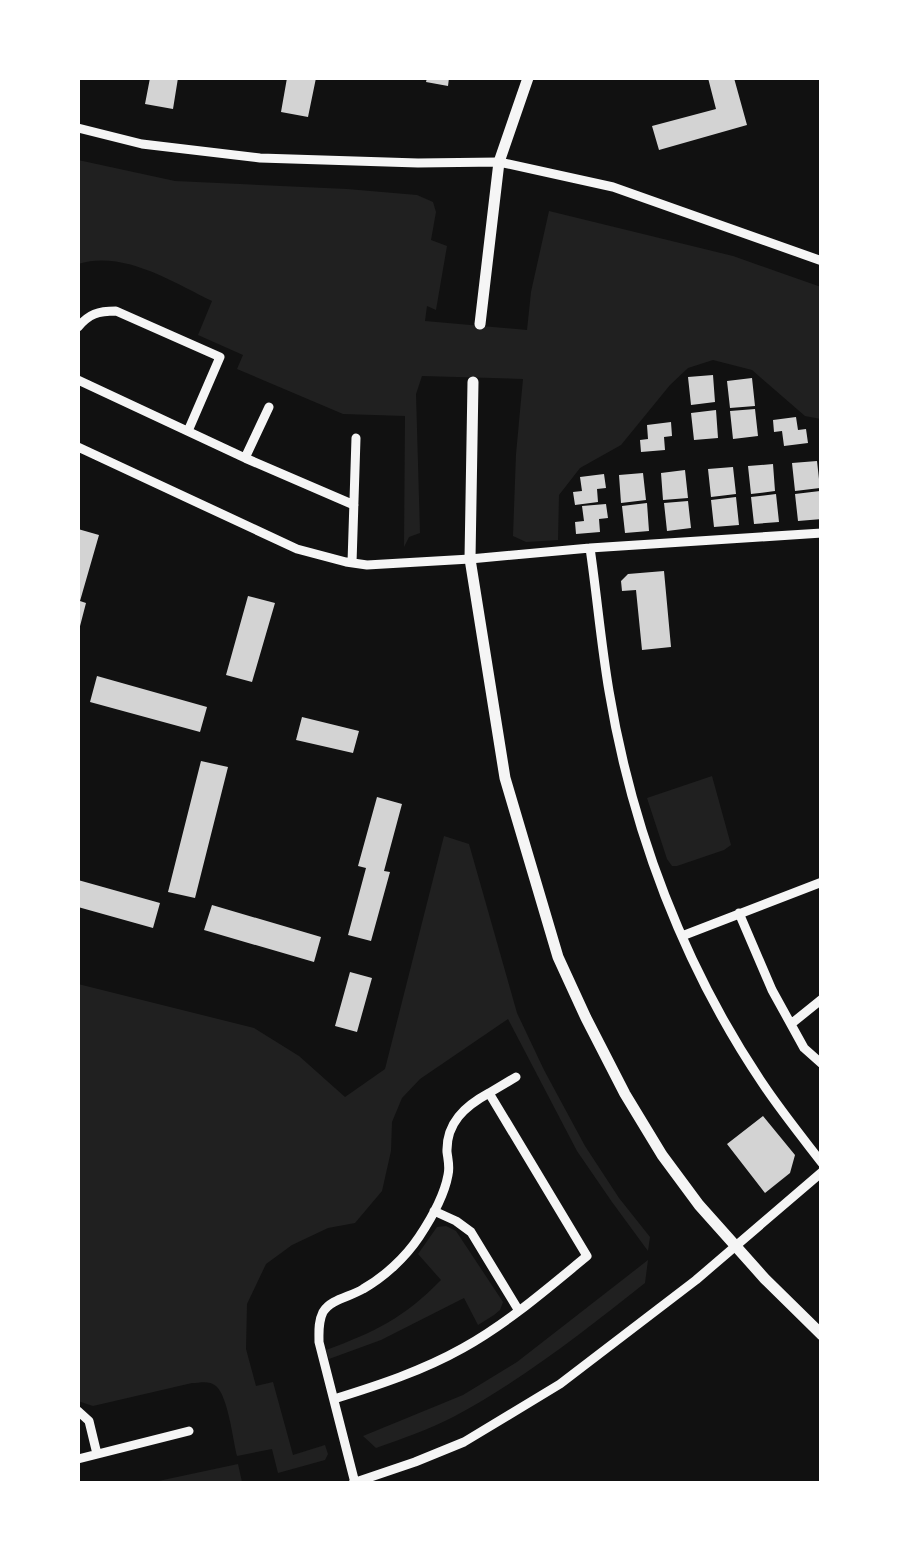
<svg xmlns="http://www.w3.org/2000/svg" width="899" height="1561" font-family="'Space Grotesk',sans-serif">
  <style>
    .green { fill: #202020 }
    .building { fill: #d3d3d3 }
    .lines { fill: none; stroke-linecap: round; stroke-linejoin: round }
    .minor { stroke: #f5f5f5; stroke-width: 9 }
    .tertiary { stroke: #f5f5f5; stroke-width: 11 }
  </style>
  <rect width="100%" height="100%" fill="#111"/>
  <!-- green -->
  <path class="green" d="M78 160 175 181 347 189 417 195 433 202 436 212 431 240 447 246 436 310 427 306 425 321 527 330 531 292 549 211 733 256 821 287V419L805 416 752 370 713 360 688 368 670 385 621 445 580 468 559 495 558 540 526 542 513 536 516 454 523 379 422 376 416 394 420 533 409 537 404 547 405 416 343 414 237 369 243 355 198 335 212 301C172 282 124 250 78 264Z
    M712 776 731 845 724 850 677 866H672L667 859 647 798Z
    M444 836 469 844 517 1013 544 1070 585 1146 619 1198 650 1237 648 1251 612 1202 577 1151 508 1019 420 1079 402 1098 392 1122 391 1151 382 1191 355 1223 328 1228 292 1245 266 1264 247 1304 246 1349 256 1386 273 1382 293 1455 325 1445 328 1454 325 1460 278 1473 272 1449 237 1456C233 1440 228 1396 216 1386 209 1380 200 1383 192 1383L93 1406 78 1401V984L254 1028 299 1056 345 1097 385 1069Z
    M446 1226 456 1231 503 1302 500 1310 494 1315 478 1325 464 1298 381 1340 329 1359 326 1350C375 1332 404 1318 441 1280L418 1254 437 1227Z
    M648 1260 645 1283C584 1331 524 1379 455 1416 430 1429 402 1439 376 1448L363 1436 463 1395 517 1362Z
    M238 1464 242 1482 235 1483H149Z"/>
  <!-- building -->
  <path class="building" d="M150 78H178L173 109 145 104Z
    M287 78H316L308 117 281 112Z
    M427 78H449L448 86 426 82Z
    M708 78H734L747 125 659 150 652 126 716 109Z
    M713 375 715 402 691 405 688 377Z
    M752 378 755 406 730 408 727 381Z
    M755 409 758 436 733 439 730 411Z
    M716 410 718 438 694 440 691 413Z
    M796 417 798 430 806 429 808 443 784 446 782 431 774 432 773 420Z
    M671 422 672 436 664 437 665 450 641 452 640 440 648 439 647 425Z
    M817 461 820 488 795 491 792 463Z
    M773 464 775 491 751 494 748 466Z
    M733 467 736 494 711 497 708 469Z
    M685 470 688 498 663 500 661 473Z
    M643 473 646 500 621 503 619 475Z
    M604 474 606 488 597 489 598 502 575 505 573 492 582 491 580 477Z
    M820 491 822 519 798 521 795 494Z
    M776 494 779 522 754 524 751 497Z
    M736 497 739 525 714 527 711 500Z
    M688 501 691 528 667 531 664 503Z
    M647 503 649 531 625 533 622 506Z
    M606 504 608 518 599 519 600 532 576 534 575 522 584 521 582 506Z
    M78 529 99 535 80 601 86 603 79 630Z
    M664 571 671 647 642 650 636 590 622 591 621 581 628 574Z
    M248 596 275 603 252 682 226 675Z
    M97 676 207 707 200 732 90 702Z
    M302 717 359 731 353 753 296 740Z
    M201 761 228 767 195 898 168 892Z
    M377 797 402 804 384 871 390 872 371 941 348 935 366 868 358 866Z
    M78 880 160 903 153 928 78 907Z
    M212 905 321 937 314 962 204 930Z
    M350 972 372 978 357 1032 335 1026Z
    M763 1116 795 1155 790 1173 765 1193 727 1144Z"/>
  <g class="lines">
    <!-- minor -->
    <path class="minor" d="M78 128 142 144 260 158 418 163 499 162 613 187 822 261
      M78 327C89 314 98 311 116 311L220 357 188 431
      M78 380 245 458 354 505
      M78 447 297 549 346 562 367 565 470 559 590 548 822 533
      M245 458 269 407
      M590 548C597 596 601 644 609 691 632 830 684 967 763 1084 781 1111 802 1137 822 1163
      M352 563 356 438
      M739 913 772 990 804 1048 822 1064
      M682 936 822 882
      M791 1024 822 999
      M489 1093 516 1077
      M434 1211 456 1221 471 1232 519 1311
      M334 1399C379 1385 422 1371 463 1348 508 1323 548 1288 587 1256L489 1093C465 1106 446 1123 447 1152 448 1160 450 1167 448 1175 444 1197 431 1219 419 1237 405 1258 384 1277 363 1289 350 1297 331 1299 323 1312 318 1322 319 1332 319 1342L355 1483
      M78 1411 89 1421 97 1454
      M78 1459 189 1431
      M353 1483 415 1462 464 1442 560 1384 696 1280 822 1172"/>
    <!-- tertiary -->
    <path class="tertiary" d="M480 324 499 162 528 78
      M473 382 470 559 505 778 558 957 586 1018 625 1094 662 1155 699 1205 765 1279 822 1335"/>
  </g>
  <!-- border -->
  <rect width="899" height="1561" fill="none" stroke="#ffffff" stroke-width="160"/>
</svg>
